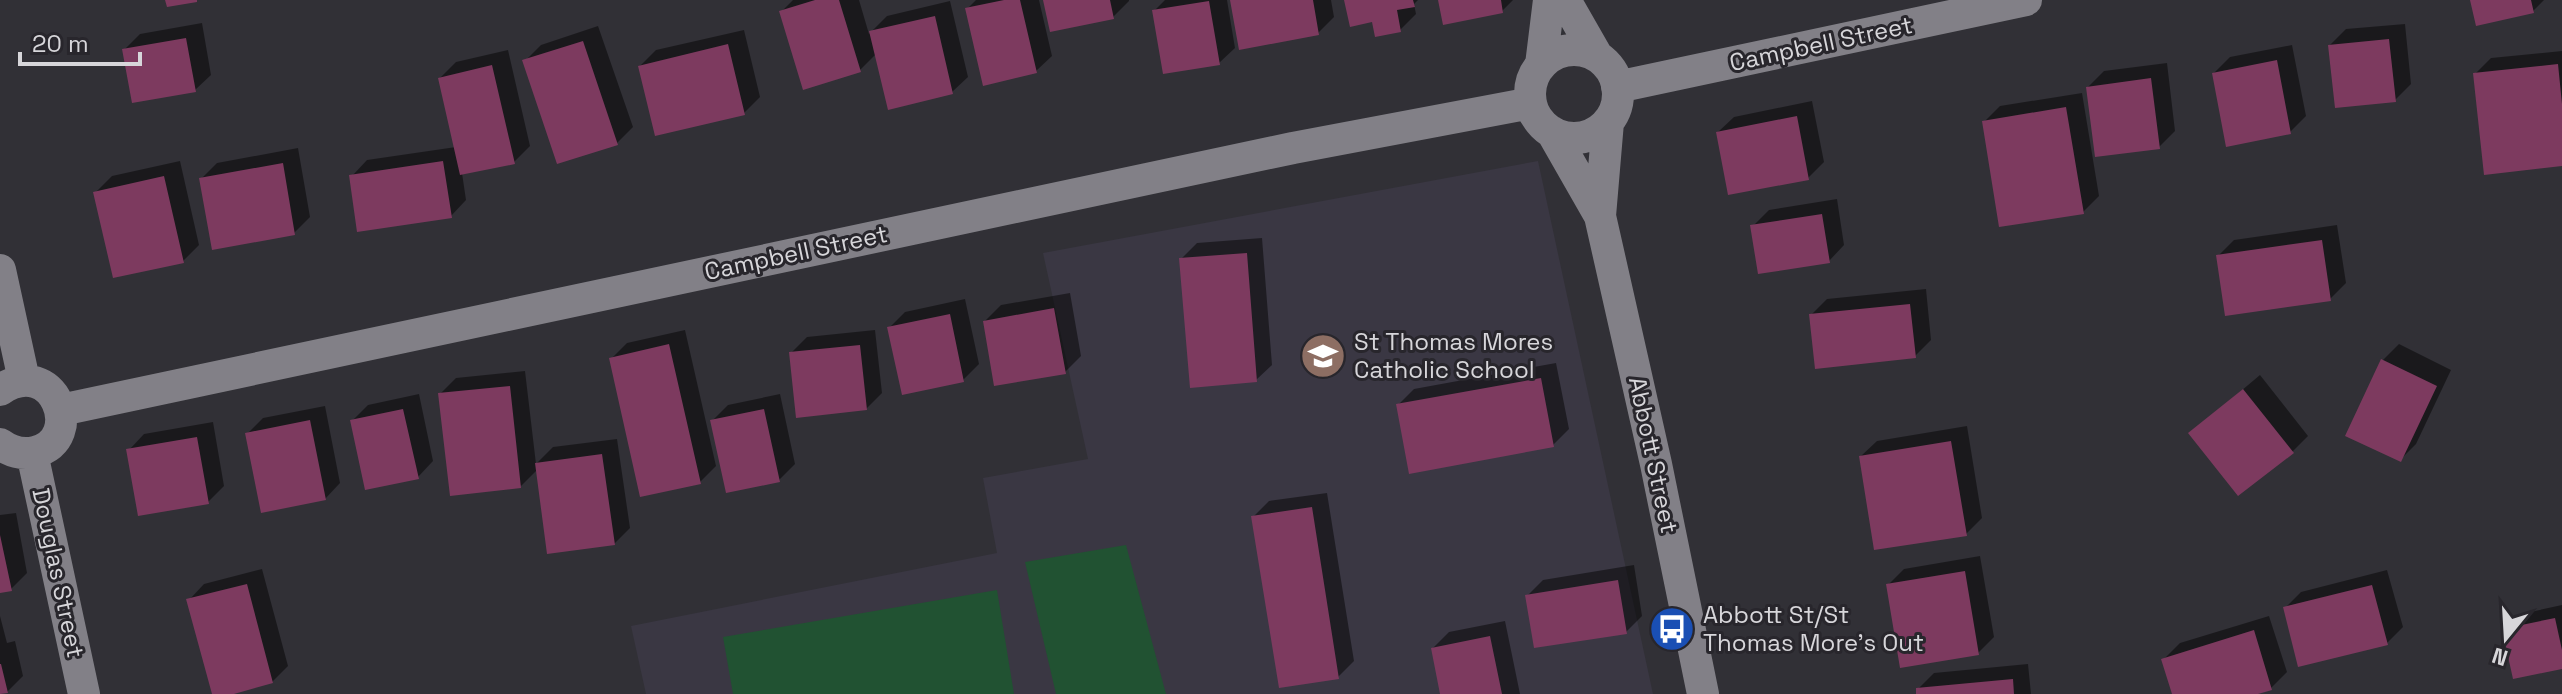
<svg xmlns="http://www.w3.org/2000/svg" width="2562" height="694" font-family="'Space Grotesk',sans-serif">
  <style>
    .built { fill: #3a3743 }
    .green { fill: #215232 }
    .shadow { fill: #0007 }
    .building { fill: #7d3a5f }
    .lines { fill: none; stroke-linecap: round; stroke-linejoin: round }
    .minor { stroke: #828087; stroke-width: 32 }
    .labels { text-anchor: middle; stroke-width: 6; stroke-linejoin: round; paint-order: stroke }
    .street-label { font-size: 24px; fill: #d7d6da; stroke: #28262c }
    .poi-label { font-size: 24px; fill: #d7d6da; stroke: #28262c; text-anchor: start }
  </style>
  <rect width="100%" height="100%" fill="#313036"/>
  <!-- built -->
  <path class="built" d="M1538 161 1653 694H646L631 626 997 553 983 478 1088 459 1043 253Z"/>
  <!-- green -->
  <path class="green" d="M1126 545 1166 694H1056L1025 562Z
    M997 590 1014 694H733L723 637Z"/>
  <!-- shadow -->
  <path class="shadow" d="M793 0H859L869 34 887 16 950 1 968 77 952 92 876 54 860 70 781 12Z
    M976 0H1039L1052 56 1036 71 967 9Z
    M1045 0H1129V1L1113 17Z
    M1165 0H1227L1235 48 1219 63 1154 11Z
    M1232 0H1331L1334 17 1318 33Z
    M1346 0H1418L1414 4 1416 14 1400 30 1373 20Z
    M1440 0H1513L1502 11Z
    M2472 0H2544L2533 11Z
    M202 23 211 75 195 90 124 50 140 34Z
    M2405 24 2411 84 2395 100 2330 45 2346 29Z
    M598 26 633 127 617 143 525 61 541 45Z
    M744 30 760 97 744 113 640 66 656 50Z
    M2292 45 2306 116 2290 132 2214 73 2230 57Z
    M508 50 530 146 514 162 462 173 466 200 451 216 352 176 367 160 456 147 440 78 456 62Z
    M2562 51V164L2475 74 2491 58Z
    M2167 63 2175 131 2159 147 2088 87 2104 71Z
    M2082 93 2099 196 2083 212 1984 122 2000 106Z
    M1812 101 1824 162 1808 178 1718 132 1734 117Z
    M298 148 310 217 294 233 201 179 217 163Z
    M180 161 199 245 183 261 96 192 112 176Z
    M1837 199 1844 245 1829 261 1753 226 1769 210Z
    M2337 225 2346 283 2330 299 2218 256 2234 240Z
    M1262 238 1272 365 1256 380 1181 259 1197 243Z
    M1926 289 1931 340 1915 356 1811 315 1827 299Z
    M1070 293 1081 356 1065 372 985 321 1001 305Z
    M965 299 979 364 963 380 890 327 905 312Z
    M685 330 716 466 700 482 611 359 627 343Z
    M875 330 882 393 866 409 791 353 807 337Z
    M2399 344 2451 370 2416 444 2400 460 2383 360Z
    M1556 363 1569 429 1553 445 1398 405 1414 389Z
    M525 371 536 464 553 447 617 439 630 528 614 544 538 469 521 486 440 394 456 378Z
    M2260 375 2308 436 2292 452 2191 433Z
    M419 394 433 461 418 477 352 421 368 405Z
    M780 394 795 464 779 480 712 421 728 405Z
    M325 406 340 483 325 499 247 434 263 418Z
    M213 422 224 486 208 502 129 450 144 434Z
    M1967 426 1982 518 1966 534 1861 456 1877 441Z
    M1327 493 1354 661 1338 677 1253 517 1269 501Z
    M16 513 27 573 11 589 0 591V515Z
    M1980 556 1994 637 1978 653 1888 585 1904 569Z
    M1634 565 1642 616 1626 632 1527 596 1543 580Z
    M262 569 288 666 272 682 227 694H214L189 600 204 584Z
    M2387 570 2403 627 2387 643 2285 608 2301 592Z
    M2562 605V667L2505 630 2521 614Z
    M0 616 7 643 15 641 23 676 7 692 0 693Z
    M2269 616 2287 672 2271 688 2251 694H2174L2164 659 2180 643Z
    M1505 621 1520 694H1442L1433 648 1449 632Z
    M2028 664 2031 694H1918V689L1934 673Z"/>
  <!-- building -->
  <path class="building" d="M165 0H197V2L167 7Z
    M815 0H839L861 72 803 90 779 11Z
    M1004 0H1020L1037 73 983 86 965 8Z
    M1043 0H1110L1114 19 1050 32Z
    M1230 0H1313L1319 35 1239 50Z
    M1344 0H1413L1415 7 1397 10 1401 32 1375 37 1372 22 1350 27Z
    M1438 0H1501L1503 13 1443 25Z
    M2470 0H2531L2534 13 2476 26Z
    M1209 1 1220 65 1163 74 1152 10Z
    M935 16 953 94 888 110 869 31Z
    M186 38 196 92 132 103 122 49Z
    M2389 39 2396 102 2335 108 2328 45Z
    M583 41 618 145 557 164 522 60Z
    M728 44 745 115 655 136 638 66Z
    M2277 60 2291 134 2226 147 2212 73Z
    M2558 64 2562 104V166L2484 175 2473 73Z
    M492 65 515 164 460 175 438 78Z
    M2151 78 2160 149 2095 157 2086 87Z
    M2066 107 2084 214 1999 227 1982 121Z
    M1797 116 1809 180 1728 195 1716 132Z
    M443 161 452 218 357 232 349 175Z
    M283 163 295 235 212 250 199 178Z
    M164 176 184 263 113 278 93 192Z
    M1822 214 1830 263 1758 274 1750 225Z
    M2322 240 2331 301 2225 316 2216 255Z
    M1247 253 1257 382 1190 388 1179 258Z
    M1910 304 1916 358 1815 369 1809 314Z
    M1054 308 1066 374 994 386 983 321Z
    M950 314 964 382 902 395 887 327Z
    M669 344 701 484 640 497 609 358Z
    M860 345 867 410 796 418 789 352Z
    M2381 359 2437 386 2401 462 2345 436Z
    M1541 378 1554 447 1409 474 1396 404Z
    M510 386 521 488 450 496 438 393Z
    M2243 389 2294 453 2238 496 2188 433Z
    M403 409 419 479 365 490 350 420Z
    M764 409 780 482 726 493 710 420Z
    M310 420 326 500 261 513 245 433Z
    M197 437 209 504 138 516 126 449Z
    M1951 441 1967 536 1874 550 1859 456Z
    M602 454 615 545 547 554 535 463Z
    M1312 507 1339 679 1279 688 1251 516Z
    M0 535 12 591 0 593Z
    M1965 571 1979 655 1900 668 1886 584Z
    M1618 580 1627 634 1534 648 1525 595Z
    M247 584 273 683 234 694H212L186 599Z
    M2372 585 2388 645 2298 667 2283 607Z
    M2555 618 2562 650V669L2513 679 2502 629Z
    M2254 630 2272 690 2258 694H2172L2161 659Z
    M1490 636 1502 694H1440L1431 648Z
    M0 664H1L8 693 0 694Z
    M2013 679 2014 694H1916V688Z"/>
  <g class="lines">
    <!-- minor -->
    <path class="minor" d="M1565 0 1597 56
      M1530 94a44 44 0 1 1 88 0a44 44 0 1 1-88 0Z
      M1541 65 1549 0
      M1617 87 2026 0
      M1552 132 1600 216 1656 464 1703 694
      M1600 216 1608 122
      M0 270 24 380
      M0 390C54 353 87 439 35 452 22 455 11 452 0 444
      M61 410 1293 148 1531 103
      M32 453 84 694"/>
  </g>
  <!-- icons -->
  <defs>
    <g id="school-disc" transform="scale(2.3)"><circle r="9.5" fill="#8d6e63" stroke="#28262c"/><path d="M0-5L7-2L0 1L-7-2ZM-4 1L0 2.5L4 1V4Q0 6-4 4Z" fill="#fff"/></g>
    <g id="bus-disc" transform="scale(2.3)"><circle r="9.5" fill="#1a4fb4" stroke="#28262c"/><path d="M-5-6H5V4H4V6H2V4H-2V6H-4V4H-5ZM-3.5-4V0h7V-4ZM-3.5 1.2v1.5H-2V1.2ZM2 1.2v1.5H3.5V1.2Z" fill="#fff"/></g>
  </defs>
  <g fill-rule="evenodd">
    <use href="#school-disc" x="1323" y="356"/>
    <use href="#bus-disc" x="1672" y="629"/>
  </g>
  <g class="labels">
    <!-- street labels -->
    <g class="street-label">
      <text transform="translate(1821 44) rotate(-12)" y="8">Campbell Street</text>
      <text transform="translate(796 253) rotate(-12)" y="8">Campbell Street</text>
      <text transform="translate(1653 455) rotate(78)" y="8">Abbott Street</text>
      <text transform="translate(58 573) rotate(78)" y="8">Douglas Street</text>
    </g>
    <!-- poi labels -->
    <g class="poi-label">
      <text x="1354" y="350">St Thomas Mores<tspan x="1354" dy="28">Catholic School</tspan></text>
      <text x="1703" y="623">Abbott St/St<tspan x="1703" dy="28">Thomas More's Out</tspan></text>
    </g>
  </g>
  <!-- north arrow -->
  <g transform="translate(2506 638) rotate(198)" stroke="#28262c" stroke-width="6" paint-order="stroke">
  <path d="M0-6L14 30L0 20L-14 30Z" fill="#d7d6da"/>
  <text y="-12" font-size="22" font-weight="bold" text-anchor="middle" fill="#d7d6da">N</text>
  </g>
  <!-- scale -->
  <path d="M20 52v12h120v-12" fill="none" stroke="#d7d6da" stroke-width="4"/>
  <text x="32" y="52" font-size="24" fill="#d7d6da" stroke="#28262c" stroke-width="6" paint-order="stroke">20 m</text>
</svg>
